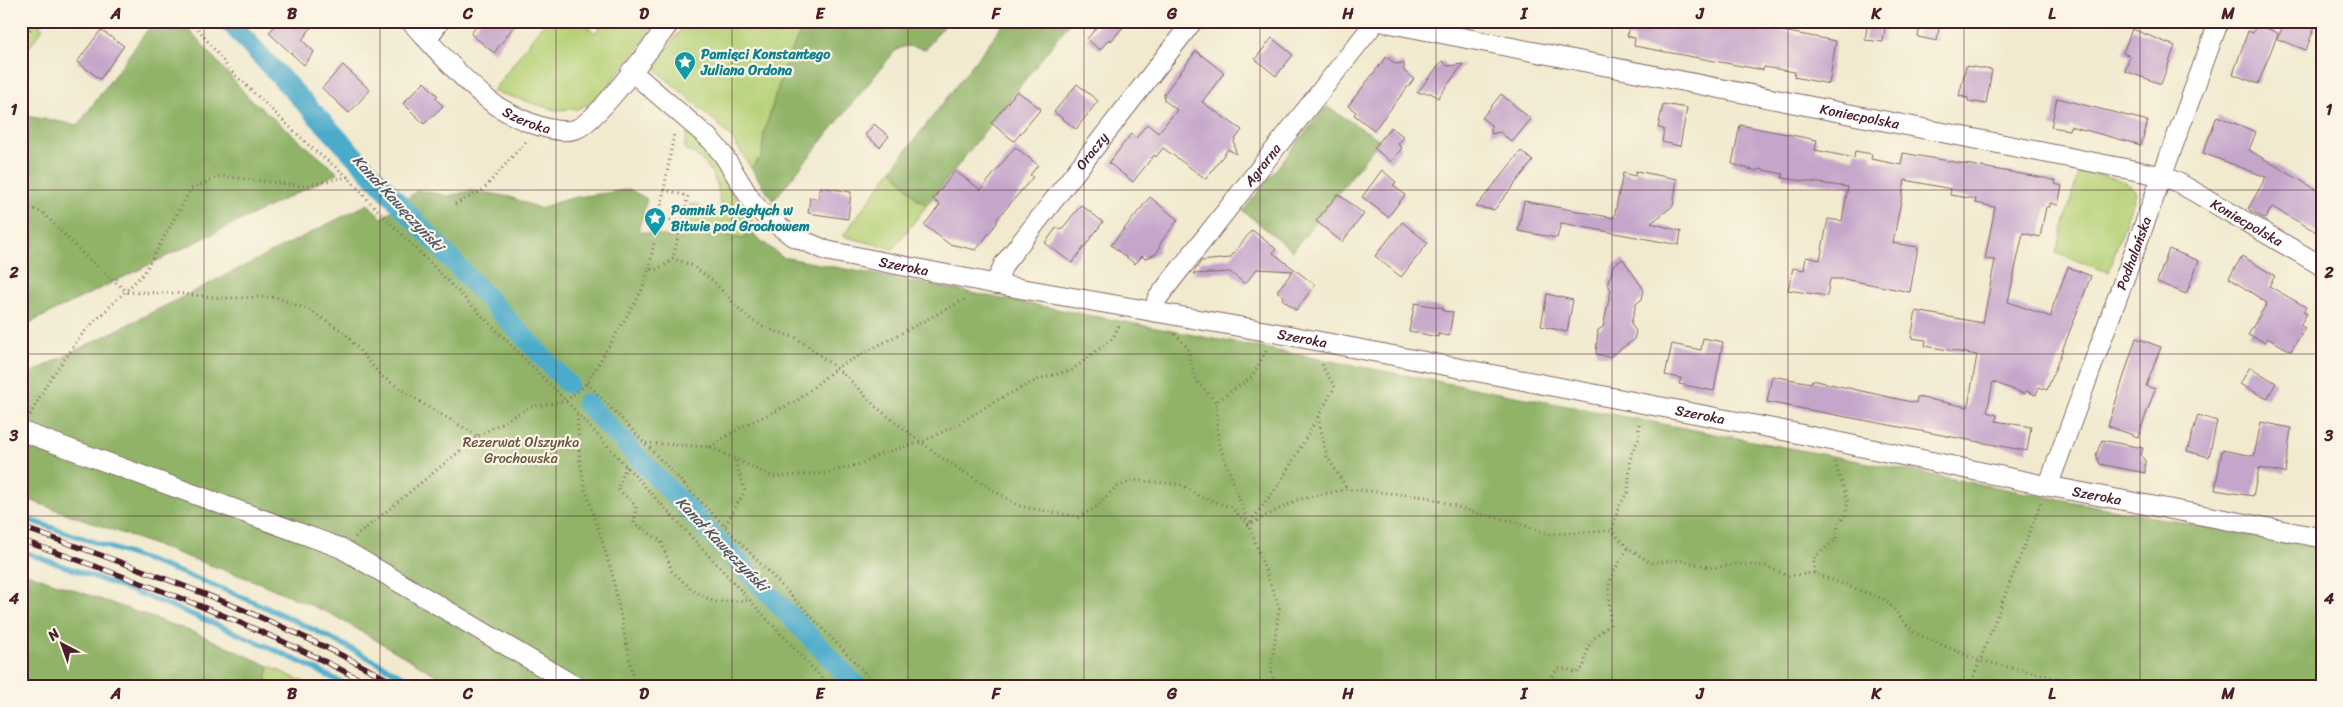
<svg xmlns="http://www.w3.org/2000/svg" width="2343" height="707" viewBox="0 0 2343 707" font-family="Sriracha,sans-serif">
<rect width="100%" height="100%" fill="#fcf5e5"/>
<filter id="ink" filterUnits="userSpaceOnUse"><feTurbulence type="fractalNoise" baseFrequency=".02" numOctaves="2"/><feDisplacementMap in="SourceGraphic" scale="10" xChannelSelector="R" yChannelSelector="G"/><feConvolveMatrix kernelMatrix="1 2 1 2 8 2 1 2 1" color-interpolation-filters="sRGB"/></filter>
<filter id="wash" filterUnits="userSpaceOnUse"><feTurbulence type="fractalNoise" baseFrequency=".0096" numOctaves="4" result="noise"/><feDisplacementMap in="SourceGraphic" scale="20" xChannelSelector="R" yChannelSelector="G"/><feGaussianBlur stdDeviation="1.12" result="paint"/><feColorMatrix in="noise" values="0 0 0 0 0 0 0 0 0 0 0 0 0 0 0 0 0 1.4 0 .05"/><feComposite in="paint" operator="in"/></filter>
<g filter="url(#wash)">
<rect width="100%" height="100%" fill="#f1eacf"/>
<path fill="#b5d177" stroke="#807851" d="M21 21H42L39 26 43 28 21 59Z
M545 21H580L595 33 604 21H659L602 94 595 101 577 109 555 110 493 91Z
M688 21H761L780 36 792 21H806L791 51 780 81 764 133 762 156 751 168 733 140 718 124 656 70V62Z
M687 132C717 161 730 193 755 225L743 239 685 227 690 204H696L719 215C723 188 711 159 684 149Z
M892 169 917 199 927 205 893 249 843 236Z
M2079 171C2095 175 2128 176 2136 193L2108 272 2056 253Z
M269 666 312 686H265Z"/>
<path fill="#90b368" stroke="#6d694a" d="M154 21H182L248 97 338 173 21 327V115L78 125Z
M806 21H947L926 49C914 47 906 43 895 51L773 201 751 168 762 156 764 133 780 81 791 51Z
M1006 21H1071L927 205 917 199 892 169Z
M1326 106 1380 140 1293 251 1243 211Z
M629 189 647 199 638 231 681 239 685 227 743 239 749 231 782 257 2322 549V686H455L331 614 260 583 21 497V378L368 204 382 218 418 190 448 196 470 191 488 193 510 197 541 209C569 194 599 196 629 189Z
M21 571 201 635 269 666 265 686H21Z"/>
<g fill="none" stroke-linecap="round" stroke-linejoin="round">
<path stroke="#4cabcb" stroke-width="5.5" d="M21 517C104 546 188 572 267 608 320 631 370 658 420 686
M21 551C133 590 243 631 348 686"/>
<path stroke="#4cabcb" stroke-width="20" d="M228 21 568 384
M586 403 857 686"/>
</g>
<g id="blocks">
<path fill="#c5a6cb" d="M278 21H316L302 40 314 52 304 65 269 33Z
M480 21H518L494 53 471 34Z
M1102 21H1128L1111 41 1109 39 1100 50 1087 39Z
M1630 21H1779L1778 30 1836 41 1829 84 1794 77 1795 72 1764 67 1763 70 1634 46 1635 38 1627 36Z
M1868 21H1886L1883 42 1865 40Z
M1921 21H1940L1937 41 1918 37Z
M2286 21H2317L2306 50 2277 39Z
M2256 24 2278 33 2258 84 2233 74 2248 31 2253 33Z
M2132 29 2175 46 2161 84 2125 71 2130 56 2123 53Z
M101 30 124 46 100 79 77 62Z
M1272 38 1293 55 1276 76 1255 59Z
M1196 51 1224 73 1202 102 1242 130 1234 141 1236 154 1228 149 1206 179 1163 148 1156 157 1154 155 1133 182 1109 163 1131 134 1136 138 1147 124 1158 133 1177 110 1164 100V94Z
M1386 57 1396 64 1404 63V71L1414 79 1374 130 1354 115 1356 112 1348 106Z
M1442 61 1448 66 1463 64 1438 98 1431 93H1417Z
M343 65 370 90 349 113 322 88Z
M1966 66 1992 70 1986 104 1968 101V98L1959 96Z
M424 82 438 96 435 98 443 106 424 124 403 103Z
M1077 84 1098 101 1076 129 1054 112Z
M1017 91 1041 109 1014 141 991 123Z
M1501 94 1531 119 1512 142 1500 132 1491 134V125L1482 118Z
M2057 98 2148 121 2141 145 2070 126 2069 130 2051 127Z
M1663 104 1687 108 1680 146 1662 142 1664 129 1658 128Z
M2217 116 2256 132 2249 150 2322 193V235L2272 207 2265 219 2248 209 2266 177 2203 153Z
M874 124 889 136 880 147 865 135Z
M1740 125 1817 140 1815 150 1854 158 1855 151 1872 154 1871 159 1901 165 1903 153 2044 178 2056 181 2055 184 2062 186 2058 205 2050 203V207H2046L2040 237 2023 233 2008 302 2051 317 2053 306 2068 267 2091 276 2047 390 2039 387 2036 395 2026 391 2025 394 1993 382 1987 412 1997 415 1996 421 2031 427 2027 451 1767 402 1772 376 1811 383 1812 380 1916 403 1917 397 1968 407 1977 355 1925 346 1926 340 1911 338 1916 311 1983 323 1995 260 1985 259 1995 207 1975 203 1976 199 1950 195 1951 189 1905 180 1893 243 1918 247 1910 292 1844 279H1830L1827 296 1788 290 1793 268 1804 270 1806 257 1820 260 1828 219 1842 221 1848 187 1782 178 1783 174 1759 169 1756 171 1732 164Z
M1391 127 1404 137 1398 144 1402 148 1391 162 1374 148Z
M1015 147 1038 165 1030 175 1033 177 997 219V223L976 250 949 244 924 225 940 205 933 199 955 171 981 190Z
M1521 151 1533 161 1494 210 1476 207Z
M1382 170 1396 182 1393 185 1405 195 1388 217 1362 197Z
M1636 171 1677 179 1673 206 1651 223 1681 231 1679 245 1561 223 1557 238 1518 231 1524 201 1614 218 1623 173 1635 176Z
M820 187 851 192 848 219 808 213 810 197 818 199Z
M1338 194 1364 214 1342 242 1316 221Z
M1150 197 1178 220 1161 242 1157 253 1145 259 1142 256 1135 264 1111 245Z
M1081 205 1103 222 1072 263 1045 243 1057 227 1061 230Z
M1402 222 1428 243 1401 277 1375 256Z
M1252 230 1276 249 1273 253 1315 285 1296 310 1282 299 1284 296 1277 291 1293 271 1257 269 1245 284 1230 272 1193 274 1201 261 1230 258Z
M2169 249 2199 261 2186 294 2157 282Z
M2242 256 2275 276 2269 286 2306 307 2303 312 2307 314 2300 325 2305 328 2291 351 2267 338 2265 342 2248 335 2267 303 2229 278Z
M1623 259 1644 290 1642 299 1636 304 1631 324 1636 331 1634 340 1609 357 1596 354 1598 330 1603 327 1611 290 1608 285 1609 278 1611 276 1613 265Z
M1547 294 1573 300 1567 332 1541 326Z
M1415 303 1443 308V311L1453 312 1449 336 1438 334V337L1409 331Z
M1703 338 1723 342 1714 391 1679 384 1681 378 1665 375 1672 344 1701 350Z
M2136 338 2161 347 2146 386 2155 389 2138 437 2108 426Z
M2250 367 2276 383 2267 399 2240 384Z
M2198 415 2217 421 2209 457 2187 451Z
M2261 422 2291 428 2285 473 2259 468 2253 496 2215 490 2222 450 2254 456Z
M2102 440 2143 448 2141 455 2145 461V473L2100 464 2096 455Z"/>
</g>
</g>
<g filter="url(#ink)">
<use href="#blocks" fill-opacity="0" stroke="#846664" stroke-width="1"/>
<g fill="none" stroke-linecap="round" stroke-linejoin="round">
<g stroke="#846664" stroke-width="21">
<g id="minor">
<path id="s1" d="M410 21C434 47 458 75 485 97 503 113 552 137 576 129 597 122 654 43 671 21"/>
<path id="s2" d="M1378 21 2163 176 2179 183 2322 266"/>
<path d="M427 39 440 21"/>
<path id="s3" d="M631 71 711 140 724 156 751 200 763 214 792 236 828 251 995 284 1276 333 1776 429 2048 486 2322 538"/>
<path id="s4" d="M995 284 1004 264 1193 21"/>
<path id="s5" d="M1154 312 1157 299 1170 282 1376 21"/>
<path d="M21 431 341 548 575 686"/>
<path id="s6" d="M2048 486 2219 21"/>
</g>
</g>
<path stroke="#846664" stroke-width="3" stroke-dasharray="1 4" stroke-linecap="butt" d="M192 21 230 70 314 150 348 177 369 201 566 401 829 686
M21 42 37 21
M664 190 688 196 682 222
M21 202 44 214 86 257 127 292 174 293 224 298 276 297 309 310 344 332 381 376 425 405 478 436
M455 204 482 191 526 141
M672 258 691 265 712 280 747 317 765 328 797 338 836 368 967 298
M649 269 654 243
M1175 334 1188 348 1194 378 1216 402
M1266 351 1252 377 1216 402 1218 441 1279 608 1271 670 1276 686
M587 383 878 686
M30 415 46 385 83 333 144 273 191 189 221 176 303 186 348 177
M577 415 580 463 585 488 611 569 635 686
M1318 417 1327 456 1347 489
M646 443 710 447 773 477 826 473 861 464 882 453 922 442 955 426 997 400 1039 379 1072 370 1113 338 1120 323
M710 447 741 427 797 401 836 368 850 380 876 407 940 457 1019 506 1079 517 1095 508 1115 488 1133 480 1182 485 1201 497 1231 507 1248 525 1297 500 1347 489 1427 497 1476 513 1513 521 1548 534 1612 531
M626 466 618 489 636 506 634 523 661 541 672 571 692 590 714 602 751 600
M1250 522 1280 483 1335 387 1323 368 1322 361
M725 525 745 491 735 460
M355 537 478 436 530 407 566 401 587 383 641 292 649 269 655 270 672 261 682 222 659 218 674 133
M1628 548 1612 531 1618 508 1628 492 1631 454 1639 438V422
M1814 573V558L1836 539 1838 524 1845 516 1848 502 1834 459
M1551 686 1552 676 1558 669H1567L1577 673 1584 667C1587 643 1591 639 1610 625L1609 585 1614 571 1628 548 1651 563 1680 560 1713 568 1736 564 1765 566 1788 576 1814 573 1886 600 1914 633 1978 660 2093 686
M1970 686 2041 502"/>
<use href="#minor" stroke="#fff" stroke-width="19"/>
<g stroke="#4a1f2b" stroke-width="5.5">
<path id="rail" d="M21 527C151 572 280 618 399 686
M21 540C142 582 260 625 372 686"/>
</g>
<use href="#rail" stroke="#fcf5e5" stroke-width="4" stroke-dasharray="11" stroke-linecap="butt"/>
</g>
</g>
<path fill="none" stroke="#4a1f2b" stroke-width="1" stroke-opacity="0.55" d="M204 21V686M380 21V686M556 21V686M732 21V686M908 21V686M1084 21V686M1260 21V686M1436 21V686M1612 21V686M1788 21V686M1964 21V686M2140 21V686M21 190H2322M21 354H2322M21 516H2322"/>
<defs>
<g id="sight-pin" transform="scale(1.125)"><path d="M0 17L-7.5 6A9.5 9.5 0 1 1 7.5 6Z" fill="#0f9aa8" stroke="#fcf5e5"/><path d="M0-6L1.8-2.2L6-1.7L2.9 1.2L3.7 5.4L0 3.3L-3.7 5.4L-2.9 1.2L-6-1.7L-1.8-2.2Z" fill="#fff"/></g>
</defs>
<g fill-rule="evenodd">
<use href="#sight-pin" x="685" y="62"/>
<use href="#sight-pin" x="655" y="218"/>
</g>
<g text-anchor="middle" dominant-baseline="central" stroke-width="4.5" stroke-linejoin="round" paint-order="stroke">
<g font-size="14" font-weight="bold" fill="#0d838f" stroke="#fcf5e5" text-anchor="start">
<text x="701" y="54">Pamięci Konstantego<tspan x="701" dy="16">Juliana Ordona</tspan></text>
<text x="671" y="210">Pomnik Poległych w<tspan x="671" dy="16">Bitwie pod Grochowem</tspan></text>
</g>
<g font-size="14" fill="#4a1f2b" stroke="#fcf5e5">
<text stroke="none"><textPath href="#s2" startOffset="491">Koniecpolska</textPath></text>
<text stroke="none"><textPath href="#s1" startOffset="155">Szeroka</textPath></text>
<text stroke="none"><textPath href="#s4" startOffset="165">Oraczy</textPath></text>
<text stroke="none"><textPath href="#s5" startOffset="184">Agrarna</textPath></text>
<text stroke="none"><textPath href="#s2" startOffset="896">Koniecpolska</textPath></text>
<text stroke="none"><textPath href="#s6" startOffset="248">Podhalańska</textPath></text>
<text stroke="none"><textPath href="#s3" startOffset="349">Szeroka</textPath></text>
<text stroke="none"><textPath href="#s3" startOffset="754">Szeroka</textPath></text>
<text stroke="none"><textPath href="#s3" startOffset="1159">Szeroka</textPath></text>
<text stroke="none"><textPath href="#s3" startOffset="1564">Szeroka</textPath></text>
</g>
<g font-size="14" fill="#6a5442" stroke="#fcf5e5">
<text x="521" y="442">Rezerwat Olszynka<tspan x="521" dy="16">Grochowska</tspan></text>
</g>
<g font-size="15" font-style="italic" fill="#4b576b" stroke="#fcf5e5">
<text transform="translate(398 203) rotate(47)">Kanał Kawęczyński</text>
<text transform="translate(722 544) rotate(46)">Kanał Kawęczyński</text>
</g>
</g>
<rect width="2343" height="707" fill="none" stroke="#fcf5e5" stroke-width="55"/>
<g transform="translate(62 644) rotate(319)" stroke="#fcf5e5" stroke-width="4" paint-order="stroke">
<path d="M0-4L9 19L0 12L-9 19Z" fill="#4a1f2b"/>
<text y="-8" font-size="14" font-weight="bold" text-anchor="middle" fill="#4a1f2b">N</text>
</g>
<rect x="28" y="28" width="2288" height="652" fill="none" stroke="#4a1f2b" stroke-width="2"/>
<g font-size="16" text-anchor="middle" font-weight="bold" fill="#4a1f2b">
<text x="116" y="19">A</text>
<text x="292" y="19">B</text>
<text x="468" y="19">C</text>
<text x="644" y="19">D</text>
<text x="820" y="19">E</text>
<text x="996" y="19">F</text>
<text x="1172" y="19">G</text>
<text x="1348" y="19">H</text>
<text x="1524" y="19">I</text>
<text x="1700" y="19">J</text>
<text x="1876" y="19">K</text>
<text x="2052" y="19">L</text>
<text x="2228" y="19">M</text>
<text x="14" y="115">1</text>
<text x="2329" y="115">1</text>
<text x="14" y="278">2</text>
<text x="2329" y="278">2</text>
<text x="14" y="441">3</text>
<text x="2329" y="441">3</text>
<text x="14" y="604">4</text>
<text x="2329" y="604">4</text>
<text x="116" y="699">A</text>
<text x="292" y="699">B</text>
<text x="468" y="699">C</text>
<text x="644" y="699">D</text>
<text x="820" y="699">E</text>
<text x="996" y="699">F</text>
<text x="1172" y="699">G</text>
<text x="1348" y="699">H</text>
<text x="1524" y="699">I</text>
<text x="1700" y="699">J</text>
<text x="1876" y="699">K</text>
<text x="2052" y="699">L</text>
<text x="2228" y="699">M</text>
</g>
</svg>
